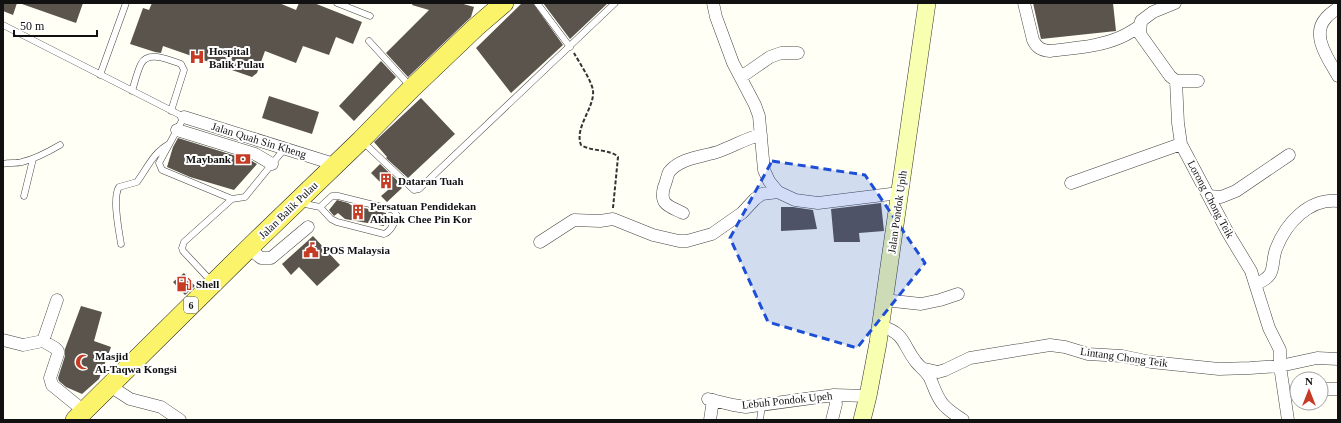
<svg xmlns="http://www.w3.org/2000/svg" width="1341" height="423" viewBox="0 0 1341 423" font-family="'Times New Roman',serif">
<rect width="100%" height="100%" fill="#fffff5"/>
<path fill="#5a544d" d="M3 3H17L13 15 3 11Z
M22 3H83L76 23 22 4Z
M152 3H279L296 10 299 3H314L362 22 353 44 336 37 329 55 303 46 296 63 265 51 257 73 252 77 163 46 161 53 155 52 130 44 143 8 149 10Z
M413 3H460L474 7 471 17 408 77 386 53 429 10 412 5Z
M522 3H533L563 45 511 93 476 48Z
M543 3H608L570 39Z
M1033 3H1113L1116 31 1041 39Z
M381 61 396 77 354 121 339 106Z
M269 96 319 112 312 134 262 118Z
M421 98 455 134 408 178 386 158 387 157 374 142Z
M178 138 252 161 257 164 234 190 190 177 167 167 173 147Z
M380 164 401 184 399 185 402 188 387 202 381 196 388 190 371 173Z
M337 200 348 203 351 205 386 213 384 226 345 219 338 213 334 216 329 210Z
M881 203 884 231 859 233 860 242H834L831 209Z
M781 207H793L813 210 817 229 781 231Z
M313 236 340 265 317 286 299 267 291 275 282 264Z
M184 273 195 286 185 295 173 282Z
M81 306 102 312 94 341 111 347 99 379 82 394 66 387 59 381 58 378 65 356V349Z"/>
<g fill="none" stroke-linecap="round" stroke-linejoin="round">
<g stroke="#444" stroke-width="7">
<path id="lane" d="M337 3 370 16
M537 3 570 47
M3 25 184 117 159 163 162 170 232 199 245 197 285 148
M369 41 411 87
M100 75 126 3
M132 91C135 82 137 72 141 64 148 50 170 60 181 64L184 70 171 111
M362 141 414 190 419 189 615 3
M3 164C9 162 16 164 22 162 35 159 48 152 60 145
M24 196 33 159
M300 203 320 207 332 196H338L394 210 397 216C394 223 391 232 384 234L337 222 331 219 320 207
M121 244C119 231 112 198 119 187L137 182C148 167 153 153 169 144
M212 282 183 251 182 248 184 242 232 199
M760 420 762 405"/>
</g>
<g stroke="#444" stroke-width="13">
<path id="street" d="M713 3 716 17 733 63 755 105 759 116 764 170 769 181 778 192 795 200 818 203 899 193
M1024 3 1033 40C1037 48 1041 50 1050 51 1073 48 1099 47 1121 37 1128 34 1134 30 1140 26
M1175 3 1153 12 1141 21 1140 34 1170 76 1176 81 1178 123 1181 144 1228 233 1251 271 1269 328 1280 350V366L1288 420
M1338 8C1334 11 1329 14 1326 18 1310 35 1329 60 1338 76
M741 77 770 57 781 53H798
M1176 81H1198
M184 117 334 164
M177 130 255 154 272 164
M1071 183 1181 144
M1209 196 1221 197 1236 191 1289 155
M683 213C669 206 659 205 664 187 666 183 667 176 669 172 681 157 704 157 720 151 734 146 746 138 761 135
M540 242 574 220 600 221 613 219 653 235 679 241H687L712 234 742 213 755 199 762 194 778 192
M249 248 261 258H271L308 227
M1256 284C1278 275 1270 266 1276 249 1286 223 1309 198 1338 201
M884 300 921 304 940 300 958 294
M881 326C906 334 902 344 916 362 921 368 926 371 930 378 934 387 936 395 942 403 947 410 956 415 963 420
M3 340 23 345 43 341 55 348 58 351V354L50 378 52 385 84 411
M43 341 57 300
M925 369 938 372 945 370 970 358 1050 345 1065 347 1088 354 1122 356 1151 362 1219 369 1250 368 1280 366 1317 358 1338 359
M110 386 130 399 161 407 180 420
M1324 389H1338
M708 399 733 405 746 407 834 395 868 396
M710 420 713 400
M832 420 836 404 834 395"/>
</g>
<g stroke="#333" stroke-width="18">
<path id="secondary" d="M862 420 868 396 878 343 927 3"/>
</g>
<g stroke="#222" stroke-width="20">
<path id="primary" d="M75 420 249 248 361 140 412 88 476 27 504 3"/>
</g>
<path stroke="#333" stroke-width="2" stroke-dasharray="4 2" stroke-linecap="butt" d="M574 53C579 62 591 80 593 90 595 108 574 127 581 145 592 152 611 149 618 157L613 208"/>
<use href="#lane" stroke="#fff" stroke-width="6"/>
<use href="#street" stroke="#fff" stroke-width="12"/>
<use href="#secondary" stroke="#f9ffb0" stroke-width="17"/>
<use href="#primary" stroke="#fbf369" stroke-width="19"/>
</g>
<path fill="#1d4ed8" fill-opacity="0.2" stroke="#1d4ed8" stroke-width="3" stroke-dasharray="8 5" stroke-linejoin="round" d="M772 161 865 175 925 263 857 348 768 322 730 238Z"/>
<defs>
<g id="hospital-bare" transform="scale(1.2)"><path d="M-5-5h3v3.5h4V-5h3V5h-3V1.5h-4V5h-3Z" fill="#c63b24" stroke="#fff" stroke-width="2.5" paint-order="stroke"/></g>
<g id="bank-bare" transform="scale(1.2)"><path d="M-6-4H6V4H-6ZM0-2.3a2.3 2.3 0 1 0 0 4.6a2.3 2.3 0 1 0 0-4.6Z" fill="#c63b24" stroke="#fff" stroke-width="2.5" paint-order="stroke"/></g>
<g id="building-bare" transform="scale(1.2)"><path d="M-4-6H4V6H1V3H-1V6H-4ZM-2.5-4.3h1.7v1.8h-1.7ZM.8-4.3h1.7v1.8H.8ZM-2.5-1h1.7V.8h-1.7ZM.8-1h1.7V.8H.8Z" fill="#c63b24" stroke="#fff" stroke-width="2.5" paint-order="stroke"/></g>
<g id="civic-bare" transform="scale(1.2)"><path d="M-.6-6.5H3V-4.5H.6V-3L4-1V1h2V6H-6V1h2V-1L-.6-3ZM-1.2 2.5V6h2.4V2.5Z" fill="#c63b24" stroke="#fff" stroke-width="2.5" paint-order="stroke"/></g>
<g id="fuel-bare" transform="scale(1.2)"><path d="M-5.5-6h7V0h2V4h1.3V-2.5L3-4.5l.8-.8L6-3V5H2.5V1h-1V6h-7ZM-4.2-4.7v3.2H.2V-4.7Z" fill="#c63b24" stroke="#fff" stroke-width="2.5" paint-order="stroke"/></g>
<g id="mosque-bare" transform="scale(1.2)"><path d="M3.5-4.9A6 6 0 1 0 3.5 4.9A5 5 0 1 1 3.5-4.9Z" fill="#c63b24" stroke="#fff" stroke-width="2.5" paint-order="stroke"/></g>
</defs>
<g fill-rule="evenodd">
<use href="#hospital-bare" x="197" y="57"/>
<use href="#bank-bare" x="243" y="159"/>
<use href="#building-bare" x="386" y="181"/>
<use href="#building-bare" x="358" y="212"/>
<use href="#civic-bare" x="311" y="250"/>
<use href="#fuel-bare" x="184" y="284"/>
<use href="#mosque-bare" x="83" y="362"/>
</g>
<g text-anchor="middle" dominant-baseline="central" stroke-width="4" stroke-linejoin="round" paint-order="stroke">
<rect fill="#fff" stroke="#585858" stroke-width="1" x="184" y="297" width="14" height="16" rx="3"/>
<g font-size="10" font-weight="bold" fill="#111">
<text x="191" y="305">6</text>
</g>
<g font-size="11" font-weight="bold" fill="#111" stroke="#fff" text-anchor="start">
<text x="209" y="51">Hospital<tspan x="209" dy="13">Balik Pulau</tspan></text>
<text x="231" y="159" text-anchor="end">Maybank</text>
<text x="398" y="181">Dataran Tuah</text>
<text x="370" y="206">Persatuan Pendidekan<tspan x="370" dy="13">Akhlak Chee Pin Kor</tspan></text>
<text x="323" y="250">POS Malaysia</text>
<text x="196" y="284">Shell</text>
<text x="95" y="356">Masjid<tspan x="95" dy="13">Al-Taqwa Kongsi</tspan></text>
</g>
<g font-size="11" fill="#111" stroke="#fff">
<text transform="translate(259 140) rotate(17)">Jalan Quah Sin Kheng</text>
<text transform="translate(1211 199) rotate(62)">Lorong Chong Teik</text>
<text transform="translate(288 210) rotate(-44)">Jalan Balik Pulau</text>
<text transform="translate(897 212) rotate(-82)">Jalan Pondok Upih</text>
<text transform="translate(1124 357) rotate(8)">Lintang Chong Teik</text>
<text transform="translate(787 400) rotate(-6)">Lebuh Pondok Upeh</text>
</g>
</g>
<rect width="1341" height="423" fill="none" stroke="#111111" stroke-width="8"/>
<g transform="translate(1309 391)"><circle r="19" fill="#ffffff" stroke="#a0a0a0"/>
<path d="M0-3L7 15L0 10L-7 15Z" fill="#c63b24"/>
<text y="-6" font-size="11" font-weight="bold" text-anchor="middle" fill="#111111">N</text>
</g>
<path d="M14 30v6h83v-6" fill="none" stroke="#111111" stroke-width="2"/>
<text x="20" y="30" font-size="12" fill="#111111" stroke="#ffffff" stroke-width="3" paint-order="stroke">50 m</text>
</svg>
